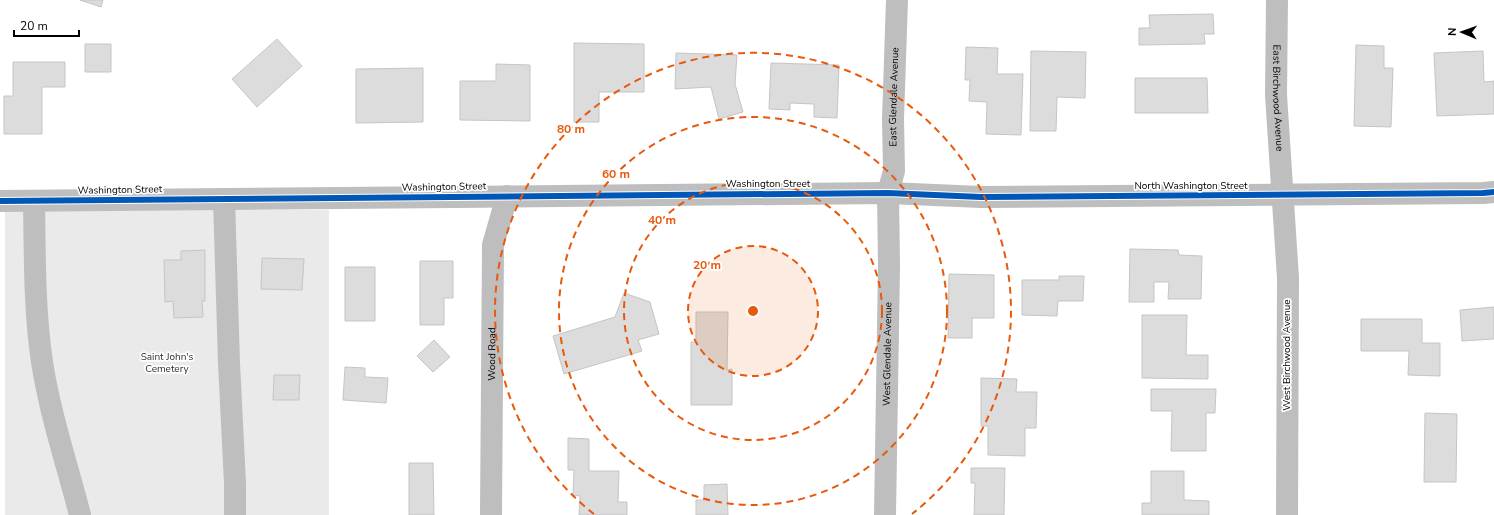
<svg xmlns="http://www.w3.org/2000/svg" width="1494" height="515" viewBox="0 0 1494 515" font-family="'Nunito Sans',sans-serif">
<rect width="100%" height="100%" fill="#fff"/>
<path fill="#eaeaea" d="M5 210H329V515H5Z"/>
<path fill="#dcdcdc" stroke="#c5c5c5" d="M80 0H103L101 7Z
M1213 14 1214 34H1204L1205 44 1139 45V28H1150L1149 15Z
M277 39 302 66 257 107 232 79Z
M574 43 644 44V92H599V122H574Z
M85 44H111V72H85Z
M1356 45 1384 46V68H1393L1391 127 1354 126Z
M966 47 998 48 997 74H1023L1021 135 986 134 987 102 969 101 970 80H965Z
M1031 51 1086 52 1085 98 1057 97 1056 131H1030Z
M1483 51 1484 82 1494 81V114L1437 116 1434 53Z
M676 53 737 55 735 84 743 112 719 119 711 87 675 89Z
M13 62H65V87H42V134H4V96H13Z
M771 63 839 65 837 118 814 117V104L790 103V110L769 109Z
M496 64 530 65V121L460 120V81H496Z
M423 68V122L356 123V69Z
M1135 78H1207L1208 113H1135Z
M1130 249 1178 250 1179 255 1202 256 1201 299H1168L1169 282H1154V302H1129Z
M205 250V301H202L203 317 174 318 173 301 165 302 164 260H181V251Z
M262 258 304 259 302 290 261 289Z
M420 261H453V298H444V325H420Z
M345 267H375V321H345Z
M949 274 994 275V318H972V338H948Z
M1059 276H1084L1083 301H1058L1057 316 1022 315V280H1059Z
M624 293 650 302 659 334 638 340 642 351 564 374 553 336 615 317Z
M1494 307V339L1462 341 1460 310Z
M696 312H728L727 370 732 369V405H691V342H696Z
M1142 315H1187L1186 355H1208V379L1142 378Z
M1361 319H1422V343H1440V376L1408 375 1409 351H1361Z
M434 340 450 357 433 372 417 356Z
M345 367 365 368V377L388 378 386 403 343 400Z
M274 375H300L299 400H273Z
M981 378 1017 379 1016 392H1037L1036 428H1025V456L988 455V426H981Z
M1151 389H1216L1215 413H1206V451H1171L1172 411H1151Z
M1425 413 1457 414 1456 482H1424Z
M568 438 589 439V471H619L618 502H627V515H579L580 496 573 495 574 470H568Z
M409 463H433L434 515H409Z
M971 468H1005L1004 515H974L975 483H971Z
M1151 471H1184V500L1209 501V515H1142V503H1151Z
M727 484 728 515H696V500H704V485Z"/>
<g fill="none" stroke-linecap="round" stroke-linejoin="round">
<g stroke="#bebebe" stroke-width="22">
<path id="s1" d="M1277 0 1276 95 1288 278 1287 515"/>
<path d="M224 199 229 363 235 483V515"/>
<path d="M0 201 888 193 981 197 1483 193 1494 192"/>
<path d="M34 201C35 255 34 308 42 362 50 414 67 464 80 515"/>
<path id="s2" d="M491 515 493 245 507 196"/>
<path id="s3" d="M885 515 889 266 888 193 894 171 893 119 897 0"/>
</g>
<g stroke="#fff" stroke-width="8">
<path id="cycleway" d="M0 201 888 193 981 197 1483 193 1494 192"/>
</g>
<use href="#cycleway" stroke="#0057b8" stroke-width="6"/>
</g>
<circle cx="753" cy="311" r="65" fill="#e8590c" fill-opacity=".12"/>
<g fill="none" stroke="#e8590c" stroke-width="2" stroke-dasharray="7 5">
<circle cx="753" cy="311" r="65"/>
<circle cx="753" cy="311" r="129"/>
<circle cx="753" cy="311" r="194"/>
<path d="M594 514A258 258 0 1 1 912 514"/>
</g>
<g text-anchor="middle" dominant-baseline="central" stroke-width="3.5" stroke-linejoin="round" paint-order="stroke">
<g font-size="10" fill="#000" stroke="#fff">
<text stroke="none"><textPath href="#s3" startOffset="419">East Glendale Avenue</textPath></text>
<text stroke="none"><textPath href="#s1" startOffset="98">East Birchwood Avenue</textPath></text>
<text x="768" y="184">Washington Street</text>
<text x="1191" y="186">North Washington Street</text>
<text transform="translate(444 187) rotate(-1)">Washington Street</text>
<text transform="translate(120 190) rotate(-1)">Washington Street</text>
<text stroke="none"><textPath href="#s2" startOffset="161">Wood Road</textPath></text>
<text stroke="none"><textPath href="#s3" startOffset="161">West Glendale Avenue</textPath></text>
<text transform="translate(1287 355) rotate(-90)">West Birchwood Avenue</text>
</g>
<g font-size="10" fill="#2f2f2f" stroke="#fff">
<text x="167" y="357">Saint John's<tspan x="167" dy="12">Cemetery</tspan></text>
</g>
</g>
<circle cx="753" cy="311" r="6" fill="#e8590c" stroke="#fff" stroke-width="2"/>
<g font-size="12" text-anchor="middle" font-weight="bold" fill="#e8590c" stroke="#fff" stroke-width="3.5" stroke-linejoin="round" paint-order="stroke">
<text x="571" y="133">80 m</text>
<text x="616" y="178">60 m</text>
<text x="662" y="224">40 m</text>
<text x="707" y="269">20 m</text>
</g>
<g transform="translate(1462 32) rotate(272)" stroke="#ffffff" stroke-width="3" paint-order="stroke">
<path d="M0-3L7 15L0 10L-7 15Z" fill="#000000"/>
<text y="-6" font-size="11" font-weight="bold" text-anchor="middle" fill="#000000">N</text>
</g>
<path d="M14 30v6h65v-6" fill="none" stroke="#000000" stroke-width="2"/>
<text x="20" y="30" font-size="12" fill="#000000" stroke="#ffffff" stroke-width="3" paint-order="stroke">20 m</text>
</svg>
